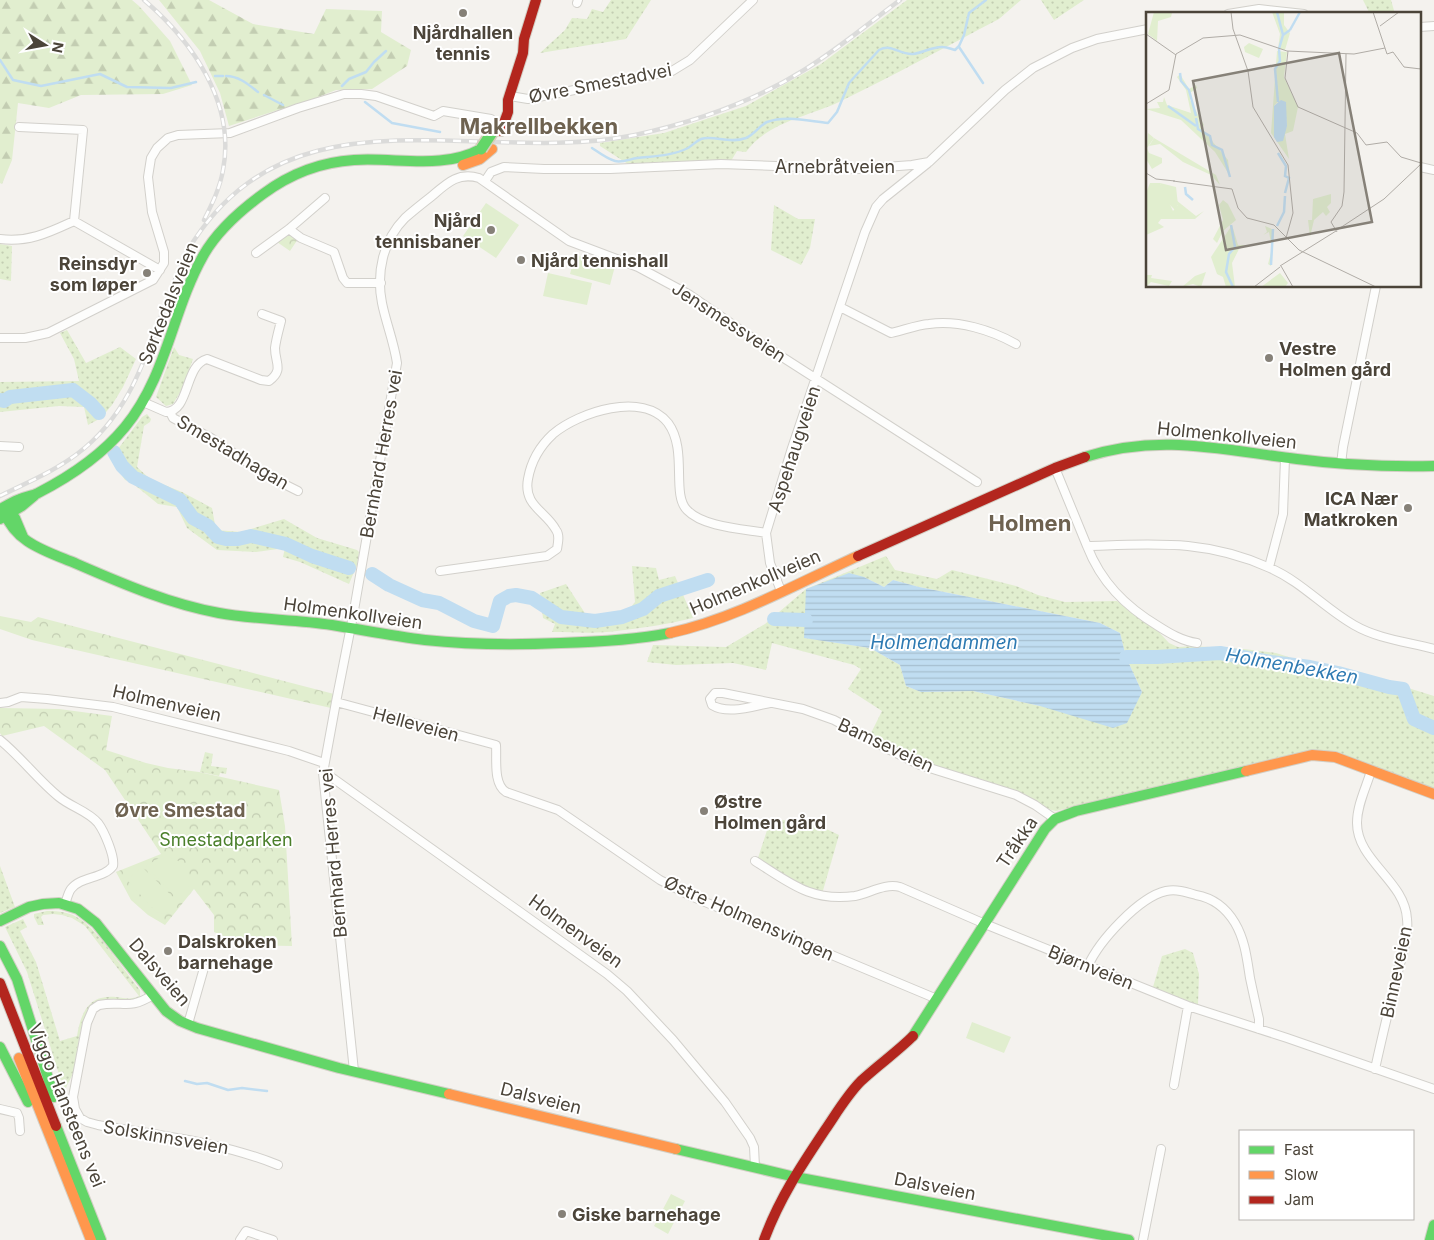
<svg xmlns="http://www.w3.org/2000/svg" width="1434" height="1240" viewBox="0 0 1434 1240" font-family="Inter,sans-serif">
<defs>
<pattern id="grass-dots" width="8" height="8" patternUnits="userSpaceOnUse" patternTransform="scale(1.25)"><rect width="8" height="8" fill="#e1eecf"/><path d="M2 2h.1M6 6h.1" fill="none" stroke="#c3cdb2" stroke-width="1.8" stroke-linecap="round"/></pattern>
<pattern id="forest-firs" width="22" height="20" patternUnits="userSpaceOnUse" patternTransform="scale(1.25)"><rect width="22" height="20" fill="#e1eecf"/><path d="M5 1l3.5 6h-7zM16 11l3.5 6h-7z" fill="#c3cdb2"/></pattern>
<pattern id="park-crowns" width="20" height="18" patternUnits="userSpaceOnUse" patternTransform="scale(1.25)"><rect width="20" height="18" fill="#e1eecf"/><path d="M2 6a3 3 0 1 1 6 0M12 15a3 3 0 1 1 6 0" fill="none" stroke="#c3cdb2"/></pattern>
<pattern id="water-rules" width="6" height="5" patternUnits="userSpaceOnUse" patternTransform="scale(1.25)"><rect width="6" height="5" fill="#c0ddf1"/><path d="M0 2.5h6" fill="none" stroke="#a6bfcf"/></pattern>
</defs>
<rect width="100%" height="100%" fill="#f4f2ee"/>
<path fill="url(#grass-dots)" fill-rule="evenodd" d="M611 0H651L626 39 540 53 565 30 572 18 587 19 592 9 603 12Z
M907 0H1021L999 19C945 47 893 76 839 102 807 117 768 122 746 152L737 151 731 161 628 164 600 146V143L664 133 746 106 821 64Z
M1041 0H1084L1054 20Z
M1363 0H1391L1395 14H1370Z
M774 205 798 219H815L810 248 801 265 771 250Z
M0 244 12 246 11 281 0 279Z
M67 330 86 363 120 347 136 359 123 387 112 405 101 418 88 425 84 407 59 406 0 412V382L79 381 74 359 60 333Z
M174 347 179 355 193 359 182 389 173 404 166 406 156 397Z
M147 414 151 419 150 422 144 426 137 467 150 479 182 492 212 508 216 530 241 532 284 519 317 538 357 550 359 552 357 565 349 584 300 562 283 557 285 548 256 552 217 550 187 528 177 507 158 504 131 482 125 480 113 462 111 453 118 449 142 417Z
M886 556 895 570 937 579 952 570 1016 586 1038 595 1065 602 1117 601 1158 631 1169 643 1178 647 1192 646 1244 649 1276 653 1298 660 1340 667 1434 696V790L1313 751 1056 811C1042 809 1030 797 1016 791 987 780 957 773 928 763 908 756 889 744 871 733L882 711 848 689 861 669 854 665 772 643 766 670 733 663 676 665 647 662 653 645 726 647 765 624 806 589ZM864 577 884 587 893 580 919 587 1100 623 1120 633 1126 657 1142 692 1040 706 973 691 921 692 906 686 900 665 870 648 805 638 807 589Z
M632 566 656 568 659 580 675 576 693 618C668 624 643 628 617 631 596 634 573 632 552 632L555 624 543 618 540 593 566 584 592 624 619 622 635 602Z
M205 752 213 754 211 766 227 768 226 774 220 773 219 776 200 772Z
M771 818 820 826 839 835 822 894 807 890 757 861Z
M0 866 15 907 0 913Z
M47 911C59 911 70 912 80 919 98 930 125 972 140 990V997C126 1006 112 996 98 1002 78 1009 79 1054 73 1073 71 1079 67 1084 65 1090L63 1087 27 972 5 927 23 919 27 927 20 931 36 962 60 1041 77 1036C81 1012 89 994 116 997 125 998 131 1000 139 996L85 926 72 918 62 915 53 914 43 915 41 917 44 925H38L34 917V914Z
M1185 949 1193 953 1199 974 1198 1005 1153 987 1162 956Z"/>
<path fill="url(#forest-firs)" d="M0 0H132L139 6 170 41 192 85 163 94 81 95 49 108 18 103 12 160 2 184 0 183Z
M159 0H209L253 24 314 34 326 9 382 11 381 32 411 50 407 66 372 89 336 90 293 107 278 110 229 126 220 93 200 51Z"/>
<path fill="url(#park-crowns)" d="M289 234 298 239 290 251 277 242Z
M0 616 31 622 38 617 334 694 331 708 32 640 0 629Z
M0 708 59 709 112 716 106 750 146 763 168 768 199 772 279 790 285 826 292 946 243 945 214 932V915L194 889 165 925 148 915 131 900 116 872 161 854 105 770 44 726 2 736 0 733Z"/>
<path fill="#e1eecf" d="M486 203 519 225 496 258 463 236Z
M575 255 615 266 610 285 570 274Z
M548 273 592 283 587 305 543 296Z
M164 855 183 863 195 887 188 886 176 897 146 866Z
M141 868H143L175 899 169 911 165 914 156 912 128 881 129 878Z
M972 1022 1011 1037 1004 1053 966 1038Z
M671 1194 685 1201 668 1234 654 1226Z"/>
<path fill="url(#water-rules)" d="M849 573 864 577 884 587 893 580 919 587 1100 623 1120 633 1126 657 1142 692 1127 723 1113 728 1040 706 973 691 921 692 906 686 900 665 870 648 804 638 806 589Z"/>
<g fill="none" stroke-linecap="round" stroke-linejoin="round">
<path stroke="#c0ddf1" stroke-width="2.5" d="M959 47 983 83
M0 60 13 80 41 86 100 74 127 87 171 88 196 82
M215 76H223
M226 76C239 76 249 85 258 92
M342 86 349 79 366 72 374 62 386 51
M264 95 283 105
M365 102 392 123 440 132
M592 148C598 152 607 159 615 161 622 163 630 159 637 158 654 156 672 156 688 148 693 145 696 141 701 139 714 135 729 144 746 138 755 134 760 125 767 122 786 115 808 121 828 123L837 112 849 83 879 50C892 43 899 55 913 54 923 53 933 46 943 47 947 47 951 49 955 50L959 46 964 35 969 13 986 0
M185 1081 197 1084 207 1083 228 1090 242 1088 267 1091"/>
<path stroke="#c0ddf1" stroke-width="14" d="M0 400 4 401 10 397 73 390 90 403 99 413
M114 452 122 466 133 477 180 500 193 518 208 526 218 537 226 539H238L251 536 286 544 312 556 349 568
M372 574 389 585 422 600 439 603 474 621 493 626 500 601 509 596 516 595 532 598 561 617 595 621 622 617 643 609 659 596 708 580
M774 619 806 620
M1126 657H1157L1220 653 1271 662 1310 667 1338 673 1389 687 1403 689 1414 719 1434 728"/>
<g stroke="#d2d0cb" stroke-width="10">
<path id="street" d="M577 3 578 0
M1228 14 1259 9 1304 14
M1420 27 1434 26
M510 96 528 99 672 71 690 60 753 0
M19 127 83 130 74 221
M1420 167 1434 170
M485 181 491 172 504 167 544 169H610L721 164 859 169 912 165 929 162 1005 90 1033 68 1072 48 1097 39 1148 29
M289 229 301 238 334 252 343 278 347 283H381
M0 239C28 243 50 232 74 221L160 270
M256 253 289 229 325 198
M840 307 891 333C904 330 917 325 929 324 959 320 991 330 1016 344
M0 338H25L48 333 153 280 164 263V252L152 212 148 177 151 158 157 148 168 138 178 135 230 133 298 108 344 94H361L376 96 434 116 443 111 491 119
M143 402 166 412C190 412 184 365 207 359L261 380 269 381C284 370 275 363 275 348 276 339 279 329 281 321L262 314
M170 412 173 418 211 438 266 475 298 491
M0 446 19 447
M1341 464 1343 447 1376 286
M1055 468 1087 546C1155 544 1205 539 1270 568 1302 582 1324 608 1354 625 1378 639 1408 642 1434 649
M1087 546C1101 582 1125 606 1158 626 1169 633 1182 641 1197 643
M1269 567 1283 514 1285 458
M440 571 547 556 557 549C558 543 560 535 556 530 546 511 523 506 528 479 531 462 540 446 553 434 579 412 643 391 668 423 688 450 671 494 687 510 703 527 743 529 766 533
M781 591 770 563 766 533 792 448 865 232 876 207 883 199 928 163
M336 702 496 745C497 759 493 784 506 792L558 810 660 880 693 897 937 999
M0 703 8 702 21 697 47 699 113 707 289 751 324 763
M770 703C753 706 728 715 712 705L710 699 715 693H723L803 709 834 720 890 750 920 765 1016 795 1035 805 1055 819
M0 740C21 757 38 780 59 797 71 807 88 811 98 823 104 831 115 856 113 866 103 879 81 876 71 889 68 893 67 899 65 904
M1371 771C1366 788 1357 805 1357 823 1357 861 1405 881 1407 919 1409 937 1402 955 1398 972 1390 1004 1382 1037 1375 1069
M323 773 334 779 607 974 627 991 673 1040 725 1102 750 1138 754 1147 755 1167
M755 861C790 883 811 902 855 896 870 893 885 883 900 887L985 924 1188 1006 1287 1038 1434 1089
M1088 966C1099 941 1139 897 1166 891 1177 889 1186 892 1196 895 1213 898 1226 908 1235 923 1245 940 1247 959 1250 978 1253 992 1256 1006 1259 1019V1029
M153 995C127 1011 124 1000 99 1005L93 1009 87 1023 73 1097 75 1109 80 1118 87 1122 98 1125C159 1135 221 1142 278 1165
M188 1024 204 968
M354 1071 323 773 336 702 353 616 397 363C394 342 386 323 382 303 376 273 383 240 405 218 414 210 423 203 432 196 447 183 458 172 479 178L569 241 638 267 690 295 751 337 977 482
M1174 1085 1188 1006
M0 1109 17 1113 19 1118 20 1131
M240 1240 246 1231 273 1240
M1143 1240 1161 1149"/>
</g>
<g stroke="#d3cfc5" stroke-width="12">
<path id="fast" d="M1085 457C1160 433 1222 450 1297 459 1342 465 1388 467 1434 466
M8 508 15 518 23 537
M0 509C7 506 13 501 20 499 26 496 33 496 38 493 71 476 102 455 125 427 167 376 172 311 203 256 217 231 241 210 263 194 290 174 321 162 354 160 396 157 443 170 481 149
M4 510C13 543 49 552 77 564 123 584 170 604 219 613 256 620 295 619 332 625 363 630 394 636 425 640 471 645 515 645 561 643 598 642 634 640 670 633
M0 519 22 506 34 496
M0 921 29 907 43 904 59 903 78 909 96 923 166 1011 180 1021 197 1028 339 1068 449 1094
M0 946 17 979 54 1097
M913 1036 1045 829 1055 819 1076 811 1246 771
M0 1047 28 1102
M56 1126 101 1240
M676 1149 795 1177 1129 1240
M1430 1240 1434 1225"/>
</g>
<g stroke="#d3cfc5" stroke-width="12">
<path id="slow" d="M463 165 480 159 492 149
M670 633C737 618 796 584 858 556
M1246 771 1312 755 1335 757 1434 794
M19 1058 91 1240
M449 1094 676 1149"/>
</g>
<g stroke="#d3cfc5" stroke-width="12">
<path id="jam" d="M501 131 508 112V100L523 53 524 39 536 0
M858 556 1055 468 1085 457
M0 983 56 1126
M764 1240C779 1199 801 1166 825 1130 836 1114 847 1095 861 1081 878 1065 897 1052 913 1036"/>
</g>
<use href="#street" stroke="#fdfdfc" stroke-width="8"/>
<use href="#fast" stroke="#63d668" stroke-width="10"/>
<use href="#slow" stroke="#ff974d" stroke-width="10"/>
<use href="#jam" stroke="#b3261e" stroke-width="10"/>
<g stroke="#dbdbda" stroke-width="4.5">
<path id="rail" d="M144 0C192 41 236 103 223 170 220 188 212 204 204 220
M188 250C290 80 478 167 635 135 695 122 753 102 804 70 838 49 869 23 900 0
M0 496C26 483 53 472 77 454 147 402 152 316 192 244"/>
</g>
<use href="#rail" stroke="#fff" stroke-width="2.5" stroke-dasharray="8" stroke-linecap="butt"/>
<g stroke="#d6cebb" stroke-width="14" stroke-linecap="butt">
<path id="fast-bridge" d="M481 149 493 131"/>
</g>
<use href="#fast-bridge" stroke="#63d668" stroke-width="11"/>
</g>
<g fill="#868178" stroke="#fff" stroke-width="2">
<circle cx="463" cy="13" r="5"/>
<circle cx="491" cy="230" r="5"/>
<circle cx="521" cy="260" r="5"/>
<circle cx="147" cy="273" r="5"/>
<circle cx="1269" cy="358" r="5"/>
<circle cx="1408" cy="508" r="5"/>
<circle cx="704" cy="811" r="5"/>
<circle cx="168" cy="951" r="5"/>
<circle cx="562" cy="1214" r="5"/>
</g>
<g text-anchor="middle" dominant-baseline="central" stroke-width="4" stroke-linejoin="round" paint-order="stroke">
<g font-size="18" font-weight="bold" fill="#4b4439" stroke="#fff" text-anchor="start">
<text x="463" y="32" text-anchor="middle">Njårdhallen<tspan x="463" dy="21">tennis</tspan></text>
<text x="481" y="220" text-anchor="end">Njård<tspan x="481" dy="21">tennisbaner</tspan></text>
<text x="531" y="260">Njård tennishall</text>
<text x="137" y="263" text-anchor="end">Reinsdyr<tspan x="137" dy="21">som løper</tspan></text>
<text x="1279" y="348">Vestre<tspan x="1279" dy="21">Holmen gård</tspan></text>
<text x="1398" y="498" text-anchor="end">ICA Nær<tspan x="1398" dy="21">Matkroken</tspan></text>
<text x="714" y="801">Østre<tspan x="714" dy="21">Holmen gård</tspan></text>
<text x="178" y="941">Dalskroken<tspan x="178" dy="21">barnehage</tspan></text>
<text x="572" y="1214">Giske barnehage</text>
</g>
<g font-size="18" fill="#4b4439" stroke="#fff">
<text transform="translate(600 83) rotate(-11)">Øvre Smestadvei</text>
<text x="835" y="166">Arnebråtveien</text>
<text transform="translate(168 303) rotate(-68)">Sørkedalsveien</text>
<text transform="translate(729 322) rotate(33)">Jensmessveien</text>
<text transform="translate(1227 435) rotate(6)">Holmenkollveien</text>
<text transform="translate(794 449) rotate(-72)">Aspehaugveien</text>
<text transform="translate(233 452) rotate(31)">Smestadhagan</text>
<text transform="translate(381 454) rotate(-80)">Bernhard Herres vei</text>
<text transform="translate(755 582) rotate(-23)">Holmenkollveien</text>
<text transform="translate(353 613) rotate(8)">Holmenkollveien</text>
<text transform="translate(167 703) rotate(13)">Holmenveien</text>
<text transform="translate(416 724) rotate(15)">Helleveien</text>
<text transform="translate(886 745) rotate(25)">Bamseveien</text>
<text transform="translate(1017 842) rotate(-56)">Tråkka</text>
<text transform="translate(333 853) rotate(-95)">Bernhard Herres vei</text>
<text transform="translate(749 918) rotate(24)">Østre Holmensvingen</text>
<text transform="translate(576 931) rotate(36)">Holmenveien</text>
<text transform="translate(1091 967) rotate(22)">Bjørnveien</text>
<text transform="translate(160 972) rotate(49)">Dalsveien</text>
<text transform="translate(1396 972) rotate(-78)">Binneveien</text>
<text transform="translate(541 1098) rotate(14)">Dalsveien</text>
<text transform="translate(67 1105) rotate(68)">Viggo Hansteens vei</text>
<text transform="translate(166 1137) rotate(10)">Solskinnsveien</text>
<text transform="translate(935 1186) rotate(11)">Dalsveien</text>
</g>
<g font-size="18" fill="#4a7f2a" stroke="#fff">
<text x="226" y="839">Smestadparken</text>
</g>
<g font-size="19" font-style="italic" fill="#2e7ab2" stroke="#fff">
<text x="944" y="642">Holmendammen</text>
<text transform="translate(1292 666) rotate(10)">Holmenbekken</text>
</g>
<g font-size="19" font-weight="bold" fill="#6e6250" stroke="#fff">
<text x="180" y="810">Øvre Smestad</text>
</g>
<g font-size="22" font-weight="bold" fill="#6e6250" stroke="#fff">
<text x="539" y="126">Makrellbekken</text>
<text x="1030" y="523">Holmen</text>
</g>
</g>
<g transform="translate(1146 12)">
<rect width="275" height="275" fill="#f4f2ee"/>
<path d="M131 39 141 40 138 65 152 95 147 119 139 122 143 147 125 121ZM132 90 139 99 141 114 137 121 128 119V94ZM34 62 43 77 50 73 51 76 44 81V88L58 113 56 117 82 148 84 164 69 140 35 108 0 97 14 96 11 90H17L18 85 21 93 45 101 40 78 31 65ZM8 126 70 163 74 173 65 163 37 150 14 132 3 134ZM14 171 30 175 32 193 29 198 20 189ZM119 214 128 218 125 254 122 252 126 237 123 220 117 223 121 220ZM60 260 55 275 47 272 36 275 49 264ZM0 263H6L5 266 26 269 23 274 5 270 0 275Z" fill="#e1eecf" fill-rule="evenodd"/>
<path d="M8 0 26 1 25 5 12 9 11 29 2 22ZM126 0H138V13L144 21 139 38 132 37 134 22ZM2 121 8 126 1 136 3 141 16 146V151L6 157 0 147ZM4 171H14L27 199 32 193 30 188 50 204 58 199 49 207H15L12 211 18 215 0 223V181ZM77 188 82 192 90 208 77 219 71 231 67 227 77 208 73 193ZM86 213 92 233H102L93 237 86 251 89 275H80L77 265 71 262 65 245Z" fill="#e1eecf"/>
<path d="M185 182V191L181 195 184 200 180 204 177 200 168 208 164 225 162 208H166L167 187ZM134 261 142 271 139 275H115Z" fill="#e1eecf"/>
<path d="M103 31 117 37 113 46 99 40 98 35Z" fill="#e1eecf"/>
<path d="M135 88 140 90 141 114 137 129 131 130 128 125V94Z" fill="#c0ddf1"/>
<path fill="none" stroke="#c0ddf1" stroke-width="2.5" d="M131 0 137 23M144 18 154 0M34 61 35 69 43 78 50 104M132 90 129 57 134 49 133 37 137 23 144 18M22 94 50 114M50 106 52 117 64 124 66 133 76 138 84 165M132 141 140 154 139 164 143 166 139 181M39 175 40 182 47 188M85 213 89 235 83 242 80 260 87 275M131 214 138 200 139 184M125 253 127 217"/>
<path fill="none" stroke="#b0aca6" stroke-width="1" d="M85 0 87 17 102 59 107 95 142 153 147 201 140 226M227 0 241 42 247 40 258 55 275 57M234 14 253 0M0 22 30 43M142 39 139 66 152 95 211 121 220 133 241 130 255 145 275 151M0 92 23 78 30 42 57 26 94 23 141 39 208 42 239 36M0 161 10 167 29 169M27 169 86 177 92 196 101 206 128 213 153 238 230 275M191 218 238 187 275 152M191 220 185 210 196 194 198 180 200 42M134 254 190 219M135 254 147 275M108 275 134 255"/>
<path fill="#868178" fill-opacity="0.15" stroke="#868178" stroke-width="2.5" d="M193 41 226 210 80 238 47 69Z"/>
<rect width="275" height="275" fill="none" stroke="#4b4439" stroke-width="2.5"/>
</g>
<rect x="1239" y="1130" width="175" height="90" fill="#ffffff" stroke="#b7b4b0"/>
<rect x="1249" y="1146" width="25" height="8" fill="#63d668" stroke="#b7b4b0"/>
<text x="1284" y="1155" font-size="15" fill="#4b4439">Fast</text>
<rect x="1249" y="1171" width="25" height="8" fill="#ff974d" stroke="#b7b4b0"/>
<text x="1284" y="1180" font-size="15" fill="#4b4439">Slow</text>
<rect x="1249" y="1196" width="25" height="8" fill="#b3261e" stroke="#b7b4b0"/>
<text x="1284" y="1205" font-size="15" fill="#4b4439">Jam</text>
<g transform="translate(45 45) rotate(101)" stroke="#ffffff" stroke-width="4" paint-order="stroke">
<path d="M0-4L9 19L0 12L-9 19Z" fill="#4b4439"/>
<text y="-8" font-size="14" font-weight="bold" text-anchor="middle" fill="#4b4439">N</text>
</g>
</svg>
